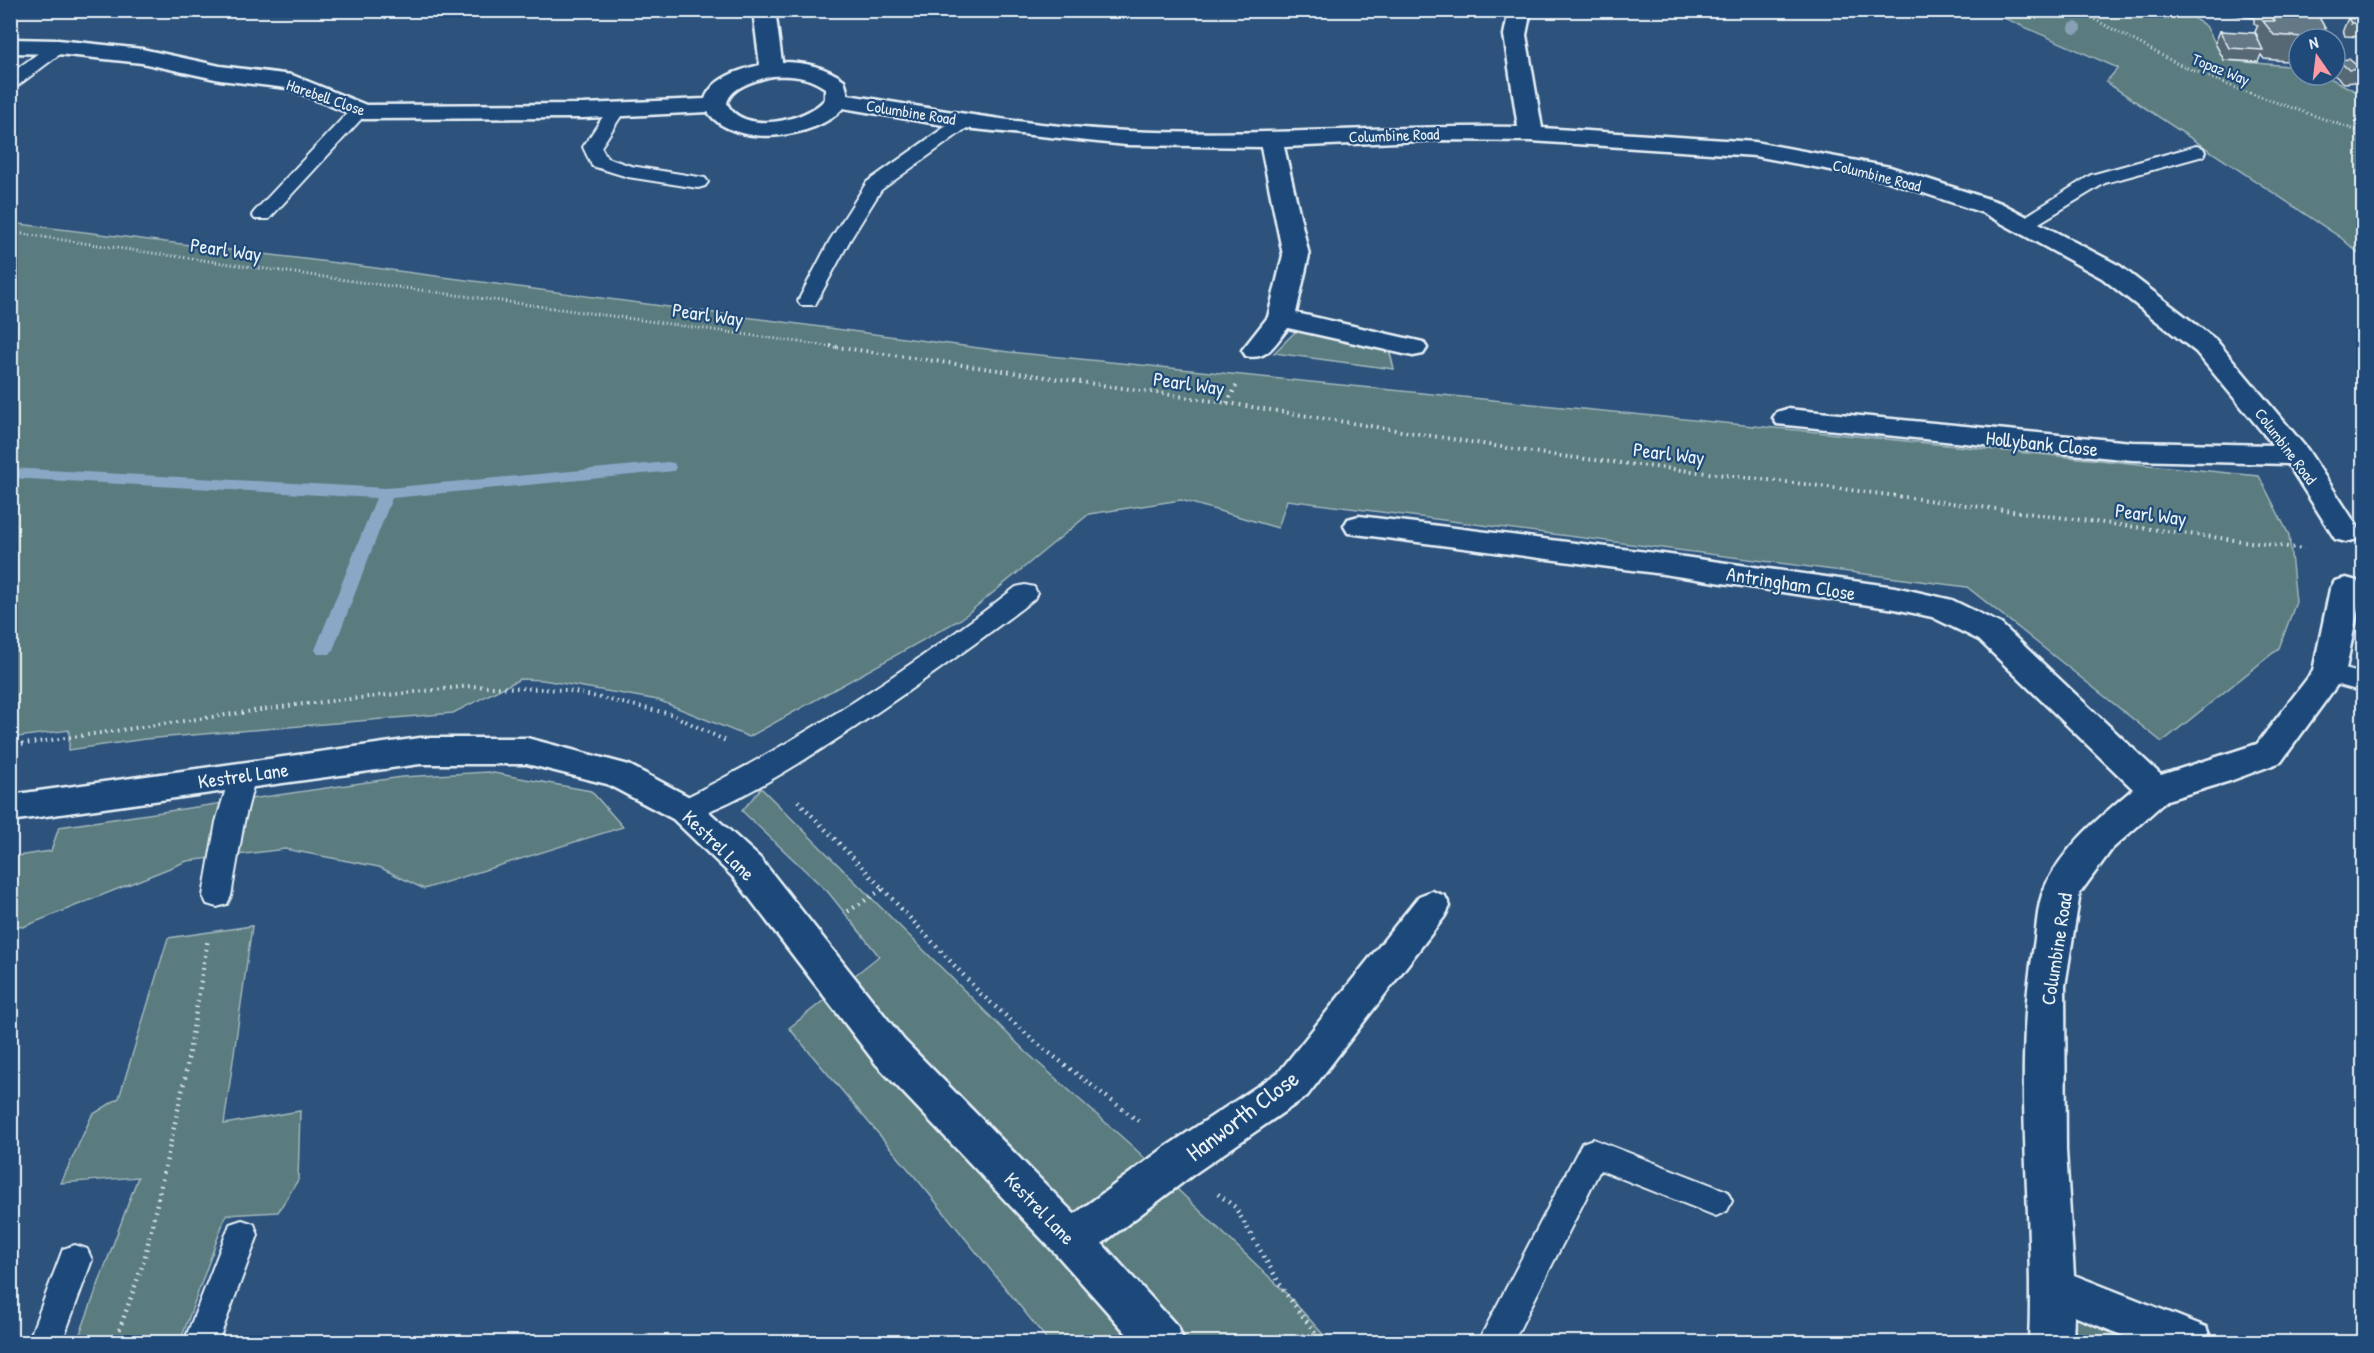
<svg xmlns="http://www.w3.org/2000/svg" width="2374" height="1353" viewBox="0 0 2374 1353" font-family="'Patrick Hand',sans-serif">
<rect width="100%" height="100%" fill="#2d537c"/>
<filter id="ink" filterUnits="userSpaceOnUse"><feTurbulence type="fractalNoise" baseFrequency=".0167" numOctaves="2"/><feDisplacementMap in="SourceGraphic" scale="12" xChannelSelector="R" yChannelSelector="G"/><feConvolveMatrix kernelMatrix="1 2 1 2 8 2 1 2 1" color-interpolation-filters="sRGB"/></filter>
<g filter="url(#ink)">
<path fill="#5a7b7f" stroke="#a1b6bc" stroke-width="1.5" d="M1988 11H2182L2206 26 2224 60 2299 67V75H2324L2363 95V257L2340 237 2106 82 2118 68Z
M11 223 345 264 1009 352 2259 476 2289 535 2296 602 2279 648 2162 742 1967 587 1287 500 1278 528 1181 500 1089 514 961 619 749 737 658 700 543 680 520 679 453 713 145 739 69 750V730L11 738Z
M1296 331 1389 349 1394 369 1274 353Z
M488 772 591 791 623 827 424 889 379 867 285 849 187 861 23 927 11 925V857L51 851 59 827 402 777Z
M761 788 1026 1052 1132 1146 1284 1291 1330 1342H1049L926 1190 789 1028 879 956 828 892 742 811Z
M252 926 224 1124 300 1111 298 1180 278 1212 226 1215 180 1342H77L138 1177 61 1183 92 1115 119 1098 168 938Z
M2070 1294 2190 1342H2070Z"/>
<g fill="none" stroke-linecap="round" stroke-linejoin="round">
<path fill="#88a8c6" fill-rule="evenodd" d="M668 462 674 463 676 467 674 471 392 498 333 650 330 654H318L315 650 376 498 10 478V468L386 488Z"/>
<g stroke="#e8f1f8" stroke-width="4">
<path id="service" d="M58 42 64 43 67 47 64 51 16 87 10 88V74L52 43Z
M616 105 625 110 601 147 607 158 631 166 705 178 708 182 705 186 698 188 628 177 592 166 583 147 610 106Z
M359 106 365 107 368 111 365 115 269 219H255L252 215 255 211 353 107Z
M965 116 971 117 974 121 971 125 881 190 850 240 815 305H801L798 301 830 240 867 182 959 117Z
M2196 146 2203 148 2205 152 2203 156 2105 183 2029 229H2015L2012 225 2091 175Z
M1025 585 1034 587 1037 593 1034 599C986 637 722 832 675 817L671 810 675 803C797 743 909 670 1016 587Z
M2329 665 2364 674V692L2320 680 2316 674 2320 668Z
M243 765 252 768 256 775 244 822 231 896 227 904 217 907 207 904 203 896 216 822 230 775 234 768Z
M1593 1139 1727 1191 1732 1201 1727 1211 1716 1216 1600 1170 1513 1342H1478L1582 1143Z
M242 1220 254 1224 258 1235 218 1342H184L230 1224Z
M75 1245 87 1249 92 1260 62 1342H28L63 1249Z"/>
</g>
<g stroke="#e8f1f8" stroke-width="5">
<path id="minor" d="M753 10H775L782 62C805 62 826 67 844 80L848 95C940 110 1034 127 1127 131 1258 137 1388 125 1518 127L1504 35 1509 10H1531L1526 35 1542 128 1755 142 1890 167 2001 203 2120 266 2216 340 2307 449 2361 532 2357 539 2346 542 2335 539 2288 464 2132 460 1777 424 1773 418 1777 412 1787 409 2132 442 2273 445 2196 352 2102 278 1983 213 1885 180 1755 156 1531 141 1441 140 1284 147 1309 255 1296 313 1423 342 1427 348 1423 354 1413 356 1288 328C1275 343 1268 361 1246 356L1242 350 1268 317 1283 255 1261 147 1126 145 955 127 843 108C817 139 733 149 708 112L583 118 363 119 287 88 220 80 142 63 58 54 10 53V39L58 40 142 49 220 66 292 75 366 105 583 104 705 99C713 77 740 70 760 65ZM772 76C791 75 808 76 825 88V99C807 121 741 136 727 103 731 86 757 80 772 76Z
M1359 516 1663 554 1895 587 1952 600 2001 624 2161 775 2257 744 2313 671 2330 589 2335 581 2346 578 2357 581 2362 589 2345 674 2281 762 2230 781 2167 800 2112 849 2080 893 2065 986 2066 1151 2074 1275 2206 1327 2212 1342H2139L2074 1316 2073 1342H2029C2035 1210 2011 1076 2034 946 2037 928 2037 904 2045 887 2063 847 2100 817 2133 789L1979 640 1932 617 1895 609 1663 574 1348 533 1344 526 1348 519Z
M1432 891 1445 896 1450 906 1445 916 1307 1096 1194 1174 1087 1255 1072 1260 1057 1255 1051 1241 1057 1227 1164 1148 1279 1072 1419 896Z"/>
</g>
<g stroke="#e8f1f8" stroke-width="5">
<path id="tertiary" d="M420 738H527L629 765 697 801 760 858 904 1040 1087 1227 1178 1327 1184 1342H1134L1057 1255 876 1064 734 878 673 819 607 784 527 764H420L10 821V795Z"/>
</g>
<path stroke="#e8f1f8" stroke-width="3" stroke-dasharray="1 3" stroke-linecap="butt" d="M2077 10 2176 63 2238 89 2364 133
M10 232C286 274 564 308 840 348"/>
<path stroke="#e8f1f8" stroke-width="4" stroke-dasharray="1.5 4.5" stroke-linecap="butt" d="M830 346 1227 403 1551 455 1812 485 2304 549
M1227 403 1238 383
M10 746 295 705 471 686 566 690 671 714 726 741"/>
<path stroke="#e8f1f8" stroke-width="4.5" stroke-dasharray="1.5 5" stroke-linecap="butt" d="M798 801 883 889 844 914
M883 889 981 994 1039 1045 1142 1124
M1218 1194 1235 1207 1284 1291 1322 1342
M115 1342 144 1261 185 1078 208 938"/>
<use href="#service" fill="#1f4a7a" fill-rule="evenodd"/>
<use href="#minor" fill="#1f4a7a" fill-rule="evenodd"/>
<use href="#tertiary" fill="#1f4a7a" fill-rule="evenodd"/>
</g>
<circle fill="#88a0b6" cx="2075" cy="28" r="6"/>
<path fill="#576773" stroke="#e8f1f8" stroke-width="1.5" d="M2230 10H2315L2331 39H2299V62L2264 59 2261 55 2258 62 2224 60 2215 43 2220 31 2257 37V35L2255 32 2258 25 2254 24V18L2229 14Z
M2348 18 2364 19V33L2362 37 2345 36 2343 30Z
M2338 60 2361 69 2355 82 2344 83 2334 75 2335 66Z"/>
<path fill="#657886" stroke="#e8f1f8" stroke-width="1.5" d="M2267 10H2315L2331 39 2274 35 2263 21H2275Z
M2348 18 2364 19V24L2351 23Z
M2220 31 2255 33 2263 50 2229 48Z
M2349 59 2361 69 2349 70 2338 60Z"/>
</g>
<g text-anchor="middle" dominant-baseline="central" stroke-width="4.5" stroke-linejoin="round" paint-order="stroke">
<g font-size="16" fill="#e8f1f8" stroke="#1f4a7a">
<text transform="translate(2221 69) rotate(22)">Topaz Way</text>
<text transform="translate(326 97) rotate(19)">Harebell Close</text>
<text transform="translate(911 112) rotate(9)">Columbine Road</text>
<text transform="translate(1394 135) rotate(-2)">Columbine Road</text>
<text transform="translate(1877 175) rotate(14)">Columbine Road</text>
<text transform="translate(2286 446) rotate(53)">Columbine Road</text>
</g>
<g font-size="20" fill="#e8f1f8" stroke="#1f4a7a">
<text transform="translate(226 249) rotate(8)">Pearl Way</text>
<text transform="translate(708 314) rotate(8)">Pearl Way</text>
<text transform="translate(1189 383) rotate(8)">Pearl Way</text>
<text transform="translate(2042 443) rotate(6)">Hollybank Close</text>
<text transform="translate(1669 453) rotate(7)">Pearl Way</text>
<text transform="translate(2151 514) rotate(7)">Pearl Way</text>
<text transform="translate(1791 583) rotate(9)">Antringham Close</text>
<text transform="translate(243 775) rotate(-8)">Kestrel Lane</text>
<text transform="translate(719 845) rotate(44)">Kestrel Lane</text>
<text transform="translate(2056 949) rotate(-81)">Columbine Road</text>
<text transform="translate(1040 1208) rotate(46)">Kestrel Lane</text>
</g>
<g font-size="24" fill="#e8f1f8" stroke="#1f4a7a">
<text transform="translate(1242 1115) rotate(-37)">Hanworth Close</text>
</g>
</g>
<rect width="2374" height="1353" fill="none" stroke="#1f4a7a" stroke-width="36"/>
<rect x="18" y="18" width="2338" height="1317" fill="none" stroke="#e8f1f8" stroke-width="2" filter="url(#ink)"/>
<g transform="translate(2317 57) rotate(346)"><circle r="28" fill="#1f4a7a" stroke="#6f8dac" stroke-width="1.5"/>
<path d="M0-4.5L10 22L0 15L-10 22Z" fill="#ff9aa2"/>
<text y="-9" font-size="16" font-weight="bold" text-anchor="middle" fill="#e8f1f8">N</text>
</g>
</svg>
